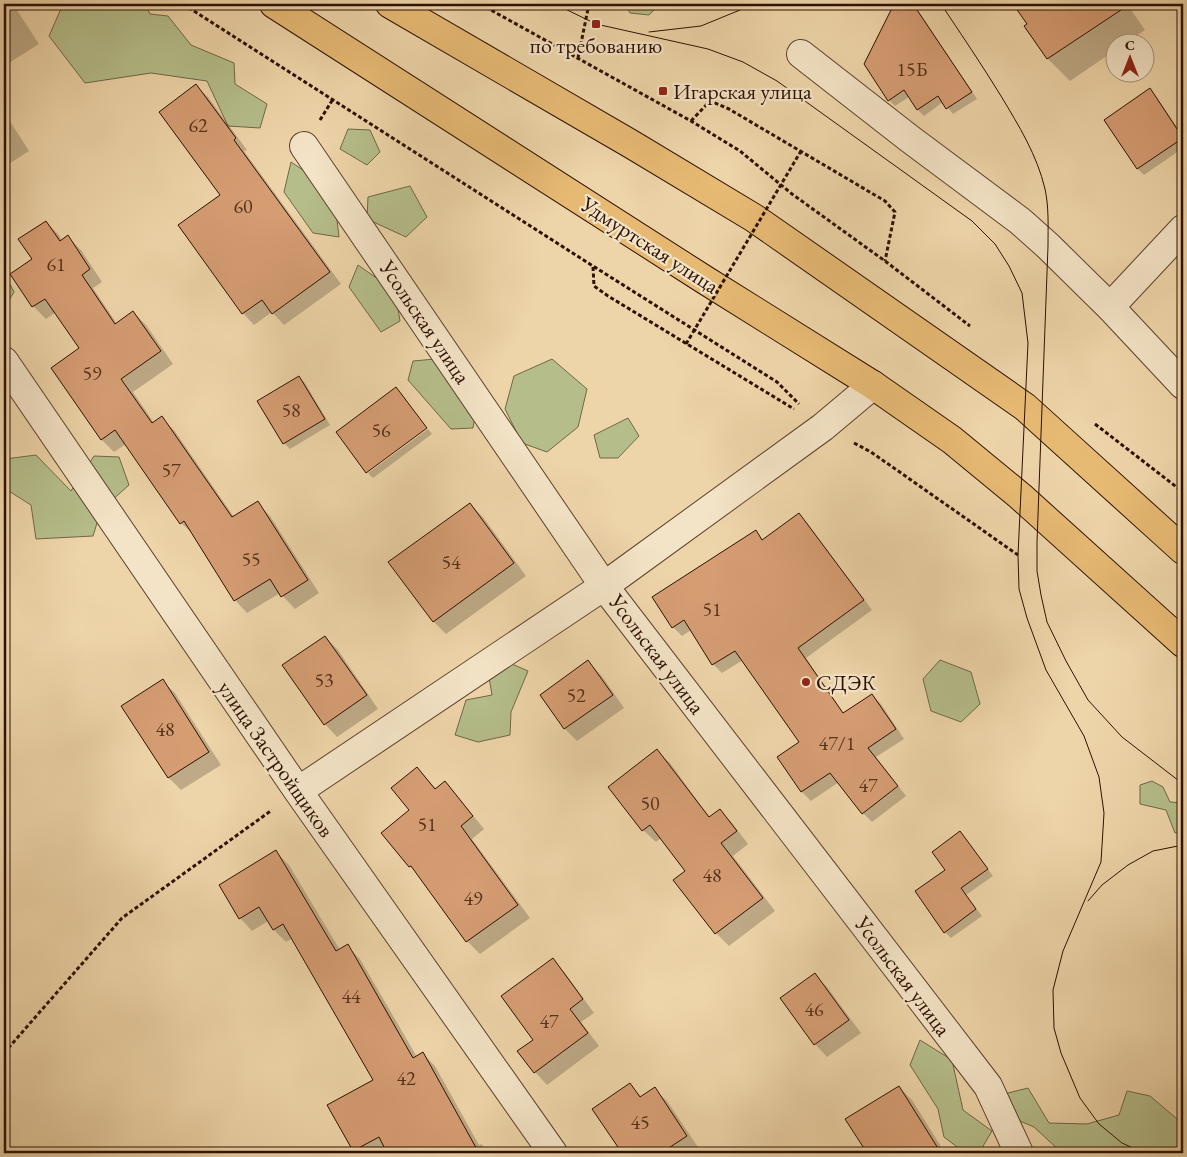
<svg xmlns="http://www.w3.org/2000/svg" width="1187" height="1157" viewBox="0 0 1187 1157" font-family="'EB Garamond',serif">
<rect width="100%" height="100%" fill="#eed5a9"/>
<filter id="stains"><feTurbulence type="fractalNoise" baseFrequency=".004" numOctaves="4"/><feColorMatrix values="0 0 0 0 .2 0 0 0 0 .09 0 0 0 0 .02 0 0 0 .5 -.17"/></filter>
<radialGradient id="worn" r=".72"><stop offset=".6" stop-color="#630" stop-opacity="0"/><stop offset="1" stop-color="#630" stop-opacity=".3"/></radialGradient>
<path fill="#b5be8b" stroke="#706746" d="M63 4H145L150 14 168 16 191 45 234 63 235 84 267 104 260 128 228 126 207 81 151 73 85 83 49 36Z
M625 4H660L649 15 630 13Z
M348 129 370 130 380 152 367 165 340 149Z
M291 162 312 176 335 203 339 237 313 233 284 192Z
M410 186 427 217 406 237 367 219 368 197Z
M358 265 395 291 400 321 381 332 349 287Z
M4 273 14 292 4 308Z
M435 359 476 410 473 428 451 429 408 380 413 361Z
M552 359 587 389 578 427 547 452 522 443 505 409 514 376Z
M628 418 639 436 618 458H600L594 435Z
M36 455 71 491 94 456 119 457 129 485 101 510 93 536 36 539 31 505 4 488V466L5 459Z
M940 660 971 672 980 704 961 722 931 711 923 679Z
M505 661 528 671 511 712 510 735 478 742 455 735 466 700 492 695 489 677Z
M1152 781 1163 787 1170 802 1183 803V832L1175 833 1166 810 1140 804V785Z
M920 1040 952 1060 963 1110 992 1131 979 1153H965L944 1137 938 1109 910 1065Z
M1028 1088 1049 1123 1087 1124 1119 1115 1127 1091 1150 1096 1183 1124V1153H1062L1034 1127 1010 1117 1004 1094Z"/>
<path fill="#0003" d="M4 4H13L39 44 4 66Z
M895 4H914L977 99 953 114 943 102 924 116 918 110 909 97 895 106 889 100 865 64Z
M1015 4H1127L1145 30 1127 42H1114V51L1070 81 1048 59 1026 26 1029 24Z
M196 86 208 97 247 150 244 151 341 284 284 325 272 312 254 325 243 313 179 226 222 195Z
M1150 90 1156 96 1183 136V148L1144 175 1138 169 1105 120Z
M4 112 29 151 4 167Z
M46 222 59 235 62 241 68 237 81 250 102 282 93 288 117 324 133 312 146 325 173 364 133 392 154 423 161 418 174 430 234 517 257 503 270 516 319 593 295 609 280 593 247 613 235 600 194 535 181 523 126 444 114 452 101 439 81 349 56 312 46 319 33 306 12 274 33 260Z
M299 377 305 383 330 425 290 449 284 443 259 401Z
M396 388 402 394 426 427 366 471Z
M428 429 432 434 373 478 368 473Z
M470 504 483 517 526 576 446 634 434 622 390 562Z
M799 515 808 524 872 610 806 658 844 714 872 695 881 704 904 739 876 757 906 796 872 822 863 813 839 782 811 801 802 792 779 757 801 743 743 660 722 673 713 664 691 630 682 636 673 627 756 532 764 541Z
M325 637 338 650 378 709 337 737 325 724 284 665Z
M588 662 601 675 624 708 577 741 565 729 542 696Z
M162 681 175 693 221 765 181 790 169 778 123 706Z
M657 751 670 763 710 818 720 810 732 823 748 844 733 856 775 911 729 946 716 933 687 871 661 838 656 842 643 830Z
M417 768 437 790 445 783 457 796 484 829 472 839 530 918 480 954 467 941 418 874 410 866 383 833 411 810Z
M960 833 966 839 993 876 966 895 982 916 951 938 945 932 947 870Z
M276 852 289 865 340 950 347 946 360 959 417 1057 423 1054 435 1066 479 1145 481 1144 491 1153H389L388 1152 385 1153H356L354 1151 374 1080 293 938 286 942 274 930 268 921 252 931 240 918Z
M553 960 565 973 594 1013 581 1022 599 1046 547 1085 535 1072V1040Z
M815 975 827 987 861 1033 827 1057 815 1044Z
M630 1085 642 1097 654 1089 667 1101 702 1153H624L594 1110Z
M899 1087 912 1100 945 1153H868L847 1120Z"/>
<path fill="#d69d73" stroke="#2c1002" d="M894 4H913L972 92 946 109 938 96 917 110 904 90 888 101 864 64Z
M1013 4H1130L1047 59 1024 26 1027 24Z
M196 84 236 138 234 140 330 272 272 314 262 300 242 314 178 225 220 195 159 112Z
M1150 88 1183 138 1137 169 1104 120Z
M46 221 60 241 68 235 90 269 82 275 115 324 133 311 161 351 121 379 152 423 162 416 232 517 258 501 308 580 281 597 270 579 234 601 184 521 180 524 115 430 101 440 51 368 79 348 45 299 32 307 10 274 32 259 18 239Z
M299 376 325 419 283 444 257 401Z
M396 387 427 428 366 473 336 432Z
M470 503 514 563 433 622 388 562Z
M799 513 864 600 798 648 843 713 872 694 896 729 868 748 898 786 862 814 830 773 801 792 777 757 799 742 735 651 712 665 684 620 672 628 652 597 756 530 762 540Z
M325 636 367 695 324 725 282 665Z
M588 660 613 695 564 729 540 695Z
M163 679 209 752 168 778 121 706Z
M657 749 709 817 720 809 737 831 721 843 763 898 715 934 673 880 685 871 650 825 642 831 608 787Z
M417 767 435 789 445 781 473 816 461 826 518 905 466 942 411 866 409 867 381 833 409 810 391 788Z
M960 831 988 869 961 888 976 909 944 933 915 891 945 870 932 852Z
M276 850 336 951 348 944 413 1058 423 1052 479 1153H387L379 1137 353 1151 327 1105 373 1080 283 924 273 930 259 907 239 919 219 885Z
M553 958 583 999 570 1009 588 1033 534 1073 517 1051 533 1040 501 996Z
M815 973 849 1020 814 1045 780 998Z
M630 1083 640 1097 655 1087 687 1136 661 1153H622L592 1109Z
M899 1086 941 1153H867L845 1119Z"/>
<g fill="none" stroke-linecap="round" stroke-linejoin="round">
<g stroke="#5c412c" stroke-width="30">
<path id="minor" d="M801 54 910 139 1020 221 1048 246 1110 307 1183 385
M304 146 604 586 988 1086 1019 1153
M1110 307 1183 229
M4 361 298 791 553 1153
M298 791 604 586 823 427 873 385"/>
</g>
<g stroke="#2c1002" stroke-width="30">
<path id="major" d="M274 4 705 280 873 385 952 440 1020 496 1183 643
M390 4 631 144 754 218 1025 407 1183 550"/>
</g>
<path stroke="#2c1002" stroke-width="3" stroke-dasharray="4 2.5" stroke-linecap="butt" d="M183 4 593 266 777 382 799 404
M480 4 691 121 740 151 792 194 885 261 970 326
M578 58 589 4
M320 120 333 99
M691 121 710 101 729 109 885 201 895 212 885 261
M593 267 594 286 608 296 794 409
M1095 424 1183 492
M854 443 871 452 1018 555
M4 1053 122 918 272 810"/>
<use href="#minor" stroke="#f4e4c7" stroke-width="28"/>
<use href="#major" stroke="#e7ba74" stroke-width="28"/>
<path stroke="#2c1002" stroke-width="1" d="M555 4 596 24 708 49 743 62 777 81 972 221 995 244 1009 266 1022 293 1028 343 1018 555 1019 589 1027 618 1046 670 1084 736 1099 777 1104 813 1101 862 1063 951 1053 990 1054 1028 1061 1053 1080 1098 1099 1124 1122 1143 1144 1153
M941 4C961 34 982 65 1001 96 1019 126 1037 155 1045 189 1049 207 1048 227 1048 246L1037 542V571L1041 595 1047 622 1066 661 1088 700 1122 737 1183 784
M649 32 701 26 740 10 749 4
M1088 901 1102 885 1128 865 1153 851 1183 845"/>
<path stroke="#2c1002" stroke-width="3" stroke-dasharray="4 2.5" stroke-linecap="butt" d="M686 344 801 151"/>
</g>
<g fill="#8f2418" stroke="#f4e4c7" stroke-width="2">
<rect x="591" y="19" width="10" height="10" rx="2.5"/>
<rect x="658" y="86" width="10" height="10" rx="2.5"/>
<circle cx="806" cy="682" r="5"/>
</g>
<g text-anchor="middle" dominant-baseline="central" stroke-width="4.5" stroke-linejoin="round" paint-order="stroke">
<g font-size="20" fill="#56331e">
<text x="912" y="69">15Б</text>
<text x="198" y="125">62</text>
<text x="243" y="206">60</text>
<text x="56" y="264">61</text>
<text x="92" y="373">59</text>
<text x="291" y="410">58</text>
<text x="381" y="430">56</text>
<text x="171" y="470">57</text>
<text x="251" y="559">55</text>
<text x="451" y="562">54</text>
<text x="712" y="609">51</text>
<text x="324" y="680">53</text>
<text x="576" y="695">52</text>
<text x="165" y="729">48</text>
<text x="837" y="743">47/1</text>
<text x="868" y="785">47</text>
<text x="650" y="803">50</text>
<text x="427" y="824">51</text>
<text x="712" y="875">48</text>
<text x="473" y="898">49</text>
<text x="351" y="996">44</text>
<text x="814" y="1009">46</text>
<text x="549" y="1021">47</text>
<text x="406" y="1078">42</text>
<text x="640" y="1122">45</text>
</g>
<g font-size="22" fill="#2c1002" stroke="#f4e4c7" text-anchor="start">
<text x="596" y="45" text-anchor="middle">по требованию</text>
<text x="673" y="91">Игарская улица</text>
<text x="816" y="682">СДЭК</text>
</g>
<g font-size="22" fill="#2c1002" stroke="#f4e4c7">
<text transform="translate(650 245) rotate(33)">Удмуртская улица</text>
<text transform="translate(425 322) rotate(56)">Усольская улица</text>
<text transform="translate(657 654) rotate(53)">Усольская улица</text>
<text transform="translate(276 759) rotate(55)">улица Застройщиков</text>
<text transform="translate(903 976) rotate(53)">Усольская улица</text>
</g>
</g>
<rect width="1187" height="1157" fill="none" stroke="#eed5a9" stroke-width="20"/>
<rect x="5" y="5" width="1177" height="1147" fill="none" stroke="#2c1002" stroke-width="2.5"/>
<rect x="10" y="10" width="1167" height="1137" fill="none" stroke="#2c1002"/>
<g transform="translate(1130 58)"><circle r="24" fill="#f4e4c7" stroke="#a48f78"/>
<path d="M0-4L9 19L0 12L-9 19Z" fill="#8f2418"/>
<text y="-8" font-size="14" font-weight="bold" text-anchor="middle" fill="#2c1002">С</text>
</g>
<rect width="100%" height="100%" filter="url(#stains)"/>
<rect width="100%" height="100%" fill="url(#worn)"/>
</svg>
